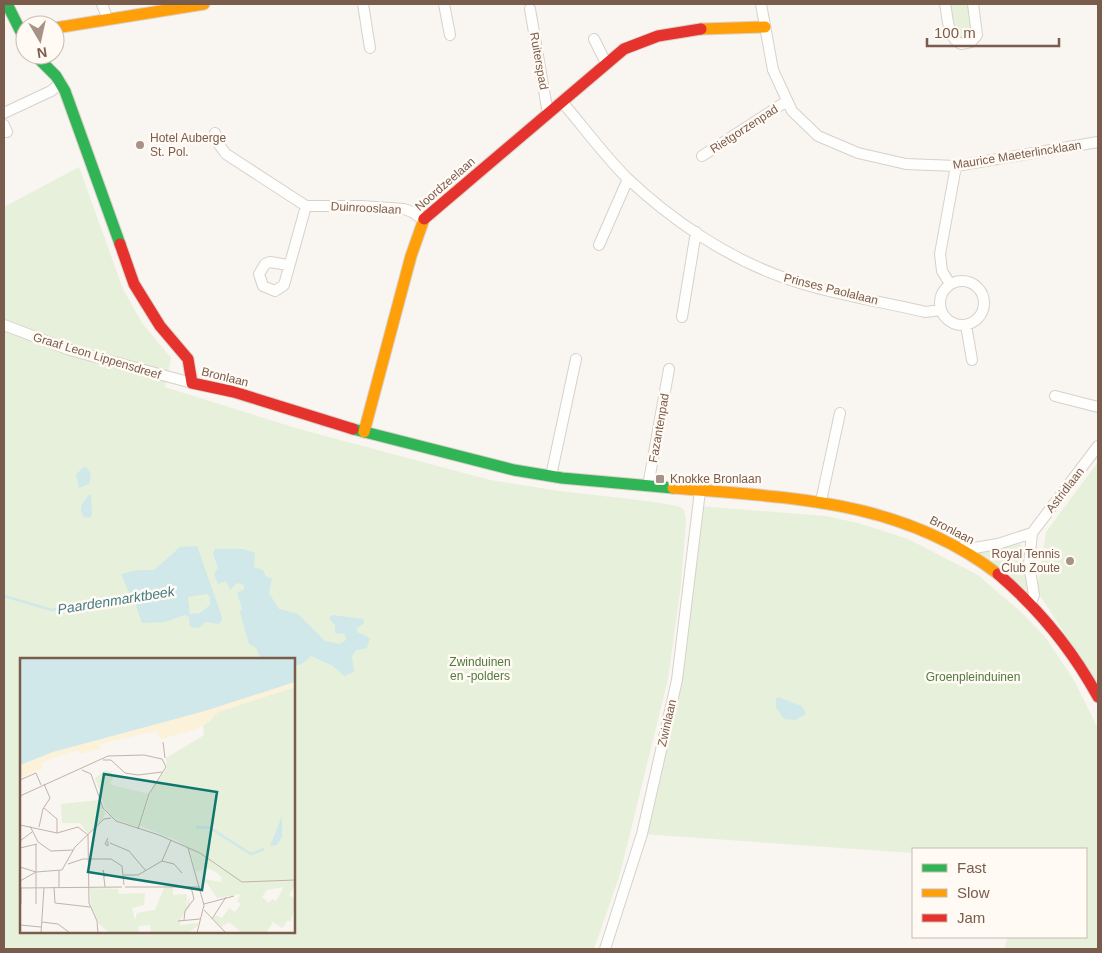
<svg xmlns="http://www.w3.org/2000/svg" width="1102" height="953" viewBox="0 0 1102 953" font-family="Helvetica,sans-serif">
<rect width="100%" height="100%" fill="#f9f5f0"/>
<path fill="#e7f0db" fill-rule="evenodd" d="M948 4H970L974 30 966 42 955 38Z
M79 167 123 289 142 323 171 358 165 387 299 429 490 480 559 491 647 501 678 506 684 510 686 521 681 585 668 679 620 874 594 949H4V207ZM21 659H294V932H21Z
M1098 462V684L1037 591 1046 532Z
M698 506 826 516 858 523 908 539 978 575 1021 612 1046 638 1075 682 1098 729V949H1004L1008 937H1086V849H913V853L642 834 677 680Z
M1017 542 1026 549V572L1029 592 977 552 1003 548Z"/>
<path fill="#d0e8ea" fill-rule="evenodd" d="M85 466C91 472 92 476 89 484L79 488 76 474Z
M89 495H91L92 515 89 518 83 516C78 507 83 502 89 495Z
M197 546 221 614 222 620 219 624 205 622 199 628 190 627 189 617 185 615 165 622 142 623 133 597 130 595 121 574 137 570H154L180 547ZM207 594 210 597V605L200 613 190 614 188 597Z
M215 549H243L255 553 254 567 263 570 266 576 272 579 269 593 279 609 298 614 325 641 340 644 346 640 345 634 335 633V625L329 619 332 615 363 619 364 623 357 628V632L370 638 367 648 356 650 352 656 354 672 344 676 333 666 311 656 302 664 294 666V659H261L256 648 249 644 240 612 242 609 237 593 244 589V585L237 583 230 590 226 581 218 584 214 574 218 568 213 554Z
M778 697 802 706 806 714 795 720 784 719 776 708V699Z"/>
<g fill="none" stroke-linecap="round" stroke-linejoin="round">
<path stroke="#d0e8ea" stroke-width="2.5" d="M4 596 52 610 135 597"/>
<g stroke="#d7d1cb" stroke-width="12">
<path id="street" d="M102 4 108 20
M363 4 370 48
M444 4 450 35
M761 4 773 70 792 111 818 136 858 153 906 164 956 166 1098 142
M945 4C948 17 947 38 961 44L971 42 977 35 973 4
M530 9 548 114
M594 39 606 63
M562 102C583 126 603 154 626 177 670 219 727 258 785 278 830 294 879 301 925 312L941 310
M4 113 51 91 61 83
M4 125 7 132
M215 133 217 142 226 154 306 206H361L404 209 412 212 423 220
M702 156 787 101
M599 245 628 179
M288 265 270 262 265 264 259 274 263 286 275 291 284 285 306 206
M940 303a22 22 0 1 1 44 0a22 22 0 1 1-44 0Z
M950 284 942 271 940 254 956 166
M682 317 696 232
M4 325 70 350 192 383
M966 325 972 360
M1055 396 1098 407
M551 476 576 359
M648 486 669 369
M821 501 840 413
M962 547 974 548 998 544 1032 533 1098 446
M1031 603 1034 595 1029 564 1032 533
M605 949 642 834 677 680 700 491"/>
</g>
<g stroke="#d9d2cb" stroke-width="13">
<path id="fast" d="M7 4 25 40
M35 55 56 76 65 91 120 244
M353 429 514 470 562 478 673 488"/>
</g>
<g stroke="#d9d2cb" stroke-width="13">
<path id="slow" d="M55 28 204 4
M701 29 765 27
M364 432 411 256 424 219
M673 488C790 498 900 499 998 574"/>
</g>
<g stroke="#d9d2cb" stroke-width="13">
<path id="jam" d="M424 219 624 49 658 36 701 29
M120 244 134 284 160 326 188 359 192 383 234 392 353 429
M998 574C1040 610 1072 649 1098 697"/>
</g>
<use href="#street" stroke="#fefefd" stroke-width="10"/>
<use href="#fast" stroke="#30b455" stroke-width="11"/>
<use href="#slow" stroke="#ff9f0a" stroke-width="11"/>
<use href="#jam" stroke="#e5322d" stroke-width="11"/>
</g>
<g fill="#a69286" stroke="#fffaf3" stroke-width="2">
<circle cx="140" cy="145" r="5"/>
<rect x="655" y="474" width="10" height="10" rx="2.5"/>
<circle cx="1070" cy="561" r="5"/>
</g>
<g text-anchor="middle" dominant-baseline="central" stroke-width="5" stroke-linejoin="round" paint-order="stroke">
<g font-size="12" fill="#7a5c4d" stroke="#fffaf3">
<text transform="translate(539 61) rotate(80)">Ruiterspad</text>
<text transform="translate(744 129) rotate(-33)">Rietgorzenpad</text>
<text transform="translate(1017 155) rotate(-9)">Maurice Maeterlincklaan</text>
<text transform="translate(445 184) rotate(-41)">Noordzeelaan</text>
<text transform="translate(366 208) rotate(3)">Duinrooslaan</text>
<text transform="translate(831 289) rotate(14)">Prinses Paolalaan</text>
<text transform="translate(97 356) rotate(17)">Graaf Leon Lippensdreef</text>
<text transform="translate(225 377) rotate(14)">Bronlaan</text>
<text transform="translate(659 428) rotate(-80)">Fazantenpad</text>
<text transform="translate(1065 490) rotate(-52)">Astridlaan</text>
<text transform="translate(952 530) rotate(27)">Bronlaan</text>
<text transform="translate(667 723) rotate(-77)">Zwinlaan</text>
</g>
<g font-size="12" fill="#7a5c4d" stroke="#fffaf3" text-anchor="start">
<text x="150" y="138">Hotel Auberge<tspan x="150" dy="14">St. Pol.</tspan></text>
<text x="670" y="479">Knokke Bronlaan</text>
<text x="1060" y="554" text-anchor="end">Royal Tennis<tspan x="1060" dy="14">Club Zoute</tspan></text>
</g>
<g font-size="12" fill="#537a41" stroke="#fffaf3">
<text x="480" y="662">Zwinduinen<tspan x="480" dy="14">en -polders</tspan></text>
<text x="973" y="677">Groenpleinduinen</text>
</g>
<g font-size="14" font-style="italic" fill="#437c86" stroke="#fffaf3">
<text transform="translate(116 600) rotate(-9)">Paardenmarktbeek</text>
</g>
</g>
<g transform="translate(20 658)">
<rect width="275" height="275" fill="#f9f5f0"/>
<path d="M275 29V228L269 237 275 241V251L270 264 268 262 262 270 253 264 246 275H222L209 264 201 269 193 261 196 257 202 260 209 250 215 254 221 246 217 243 221 236 197 240 184 221 201 224 202 220 197 215 188 210 176 214 170 193 158 183 120 168 132 132 147 110 146 100 184 77 183 68 188 62 197 54ZM264 229 256 243 252 241 249 245 242 239 247 232ZM86 112 95 117 90 125 95 128 129 136 118 169 95 161 85 150 75 120ZM79 142 85 155 83 161 68 176 60 165H42L41 146ZM70 230 98 231 99 236 125 235 124 247 112 250 115 262 117 255 135 252 144 230H153V237L167 236 166 249 169 239 170 248 160 262V267L178 265V268L167 275H127L131 274 130 267 118 268 119 275H90L79 266 71 248Z" fill="#e7f0db" fill-rule="evenodd"/>
<path d="M275 24V29L198 54 189 64 173 72 141 81 136 73 80 86V91L61 96 58 92 22 104V111L0 120V107L33 94 185 53Z" fill="#fbf2d9"/>
<path d="M0 0H275V24L185 53 33 94 0 107ZM262 158V179L257 187 250 188Z" fill="#d0e8ea"/>
<path fill="none" stroke="#d0e8ea" stroke-width="2.5" d="M176 169 190 170 231 196 244 191"/>
<path fill="none" stroke="#c2b3aa" stroke-width="1" d="M143 84 145 100M83 102H91L105 115 118 117 142 114M62 112 71 116 83 150 96 163 139 177 180 195 222 224 275 222M0 122 16 115 21 127M0 138 88 98 124 97 142 101 146 109 129 136 118 171M24 150 37 161V175M0 167 37 175 58 169 68 177M10 168 18 184M19 169 23 151 30 140 24 126M68 177 69 245 77 263 78 275M88 180 85 186 88 188V183M0 183 12 174M18 184 31 193 53 192M90 185 109 193 126 213M16 186V246M0 190 17 186M168 190 184 247 177 275M142 203 154 206 162 215M48 206 63 201H91L102 208 104 227M0 209 16 214 42 212 55 189 84 161 91 160M39 213V229M104 217H118L142 203 151 182M85 219 83 212 85 229M0 223 16 214M34 229 35 245 70 249M105 229H180M0 230 102 229M1 246V230M184 246 214 238M184 252 206 275M192 261 206 239M164 262 165 253 174 241 171 229M158 263 180 261M22 264 38 266 50 275M0 267 21 269M21 275 24 230"/>
<path fill="#0f766e" fill-opacity="0.15" stroke="#0f766e" stroke-width="2.5" d="M84 116 197 134 182 232 68 214Z"/>
<rect width="275" height="275" fill="none" stroke="#7a5c4d" stroke-width="2.5"/>
</g>
<rect width="1102" height="953" fill="none" stroke="#7a5c4d" stroke-width="10"/>
<rect x="912" y="848" width="175" height="90" fill="#fffaf3" stroke="#cabbb1"/>
<rect x="922" y="864" width="25" height="8" fill="#30b455" stroke="#cabbb1"/>
<text x="957" y="873" font-size="15" fill="#7a5c4d">Fast</text>
<rect x="922" y="889" width="25" height="8" fill="#ff9f0a" stroke="#cabbb1"/>
<text x="957" y="898" font-size="15" fill="#7a5c4d">Slow</text>
<rect x="922" y="914" width="25" height="8" fill="#e5322d" stroke="#cabbb1"/>
<text x="957" y="923" font-size="15" fill="#7a5c4d">Jam</text>
<g transform="translate(40 40) rotate(171)"><circle r="24" fill="#fffaf3" stroke="#cabbb1"/>
<path d="M0-4L9 19L0 12L-9 19Z" fill="#a69286"/>
<text y="-8" font-size="14" font-weight="bold" text-anchor="middle" fill="#7a5c4d">N</text>
</g>
<path d="M927 38v8h132v-8" fill="none" stroke="#7a5c4d" stroke-width="2.5"/>
<text x="934" y="38" font-size="15" fill="#7a5c4d" stroke="#fffaf3" stroke-width="4" paint-order="stroke">100 m</text>
</svg>
